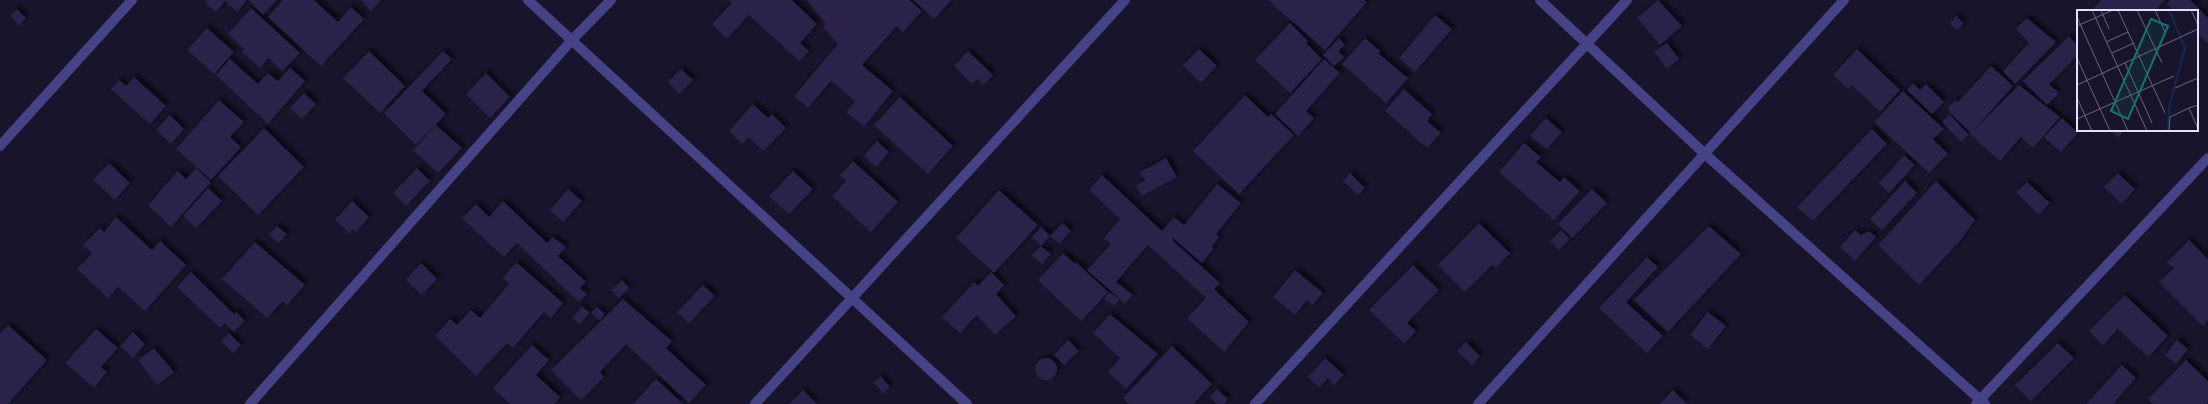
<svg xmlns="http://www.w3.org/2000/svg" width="2208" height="404" viewBox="0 0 2208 404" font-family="Rubik,sans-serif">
<defs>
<filter id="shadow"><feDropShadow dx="3.5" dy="-3.5" stdDeviation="2" flood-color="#0009"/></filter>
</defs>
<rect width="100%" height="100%" fill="#18142b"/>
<path fill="#2a214a" filter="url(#shadow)" d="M207 0H247L237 12 225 1 216 12 205 3Z
M248 0H277L263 15Z
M283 0H314L338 22 351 7 364 19 321 66 268 17Z
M361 0H381L371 11Z
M728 0H792L817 24 800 43 809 51 799 61 749 15 727 39 712 24 732 3Z
M807 0H909L922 11 903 32 897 26 862 65 893 91 864 127 846 112 855 101 831 81 808 108 794 96 838 44 823 27 826 24Z
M913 0H952L934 19Z
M1268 0H1364L1367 2 1325 50Z
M1658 0 1682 26 1660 45 1637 18Z
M2101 0H2165L2155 11H2091Z
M2170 0H2190L2208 18V43L2197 33V11H2174L2167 4Z
M251 8 300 53 282 71 269 58 260 68 242 52 244 49 228 34Z
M17 9 26 18 19 25 10 16Z
M1435 15 1452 29 1415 72 1399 58Z
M1956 16 1964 23 1957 30 1950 24Z
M2027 18 2056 42 2015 84 2003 71 2029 43 2016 29Z
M1290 23 1308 41 1306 43 1322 59 1290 93 1255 60Z
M207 28 234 52 214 74 187 50Z
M2069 36 2078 46V55L2049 84 2059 93 2047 105 2023 81Z
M1339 38 1345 45 1338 51 1344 57 1334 66 1323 55Z
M1365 38 1380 51 1378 53 1408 78 1386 103 1342 64Z
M1667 43 1679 59 1667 69 1654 51Z
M1199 49 1217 66 1201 83 1183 65Z
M1857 49 1900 90 1880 112 1852 85 1848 89 1833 75Z
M369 51 405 86 380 113 343 78Z
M443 51 452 59 422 91 446 114 416 145 384 113Z
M968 51 993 75 983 85 977 79 972 84 954 66Z
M230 59 258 84 268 73 278 81 290 68 305 81 268 124 216 75Z
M1324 59 1340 73 1306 111 1314 118 1298 136 1275 114Z
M1991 66 2013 86 1971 133 1950 113 1948 107 1956 100 1958 102Z
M681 69 693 80 679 94 668 82Z
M486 73 510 97 490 118 466 94Z
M134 77 166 106 150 124 111 89 119 80 126 86Z
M1913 83 1920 90 1926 84 1944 102 1932 114 1907 90Z
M2019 85 2060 117 2033 148 2021 137 2000 161 1970 134Z
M1404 89 1432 114 1427 121 1441 133 1427 148 1385 111Z
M1903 91 1944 129 1933 139 1948 154 1929 173 1874 122Z
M304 93 316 104 302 119 290 108Z
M1245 95 1268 117 1271 114 1294 135 1239 194 1193 151Z
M900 97 953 146 928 174 874 125Z
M219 100 244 122 230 137 241 147 211 180 176 149Z
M753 104 768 118 772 114 786 128 763 151 749 137 742 144 729 131Z
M1949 114 1969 135 1961 142 1942 122Z
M170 115 184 129 171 144 156 130Z
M1546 118 1562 132 1547 149 1530 136Z
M2062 118 2078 133 2061 152 2044 137Z
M436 125 462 148 438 173 413 150Z
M264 128 304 167 258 215 218 176Z
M1872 129 1887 144 1813 221 1797 207Z
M2110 130H2125L2118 137Z
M877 141 889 152 876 167 864 156Z
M1524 143 1541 157 1536 162 1560 182 1564 177 1580 191 1554 220 1499 172Z
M1904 155 1915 165 1889 193 1879 183Z
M1166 158 1177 177 1142 196 1136 186 1145 180 1140 172Z
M853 161 898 202 871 232 832 196 846 181 840 175Z
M109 163 130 183 115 200 93 180Z
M196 168 211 182 171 227 148 205 178 171 186 179Z
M417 168 430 181 406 206 393 193Z
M793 171 813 189 789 214 769 196Z
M1350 173 1365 188 1358 195 1343 181Z
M2118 173 2135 189 2122 204 2104 187Z
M1102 175 1162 231 1174 217 1184 225 1217 184 1241 203 1216 234 1219 237 1212 247 1214 248 1202 263 1173 238 1172 240 1220 283 1214 289 1249 322 1224 352 1187 318 1206 298 1148 245 1116 282 1133 295 1124 304 1120 299 1115 306 1104 299 1109 292 1120 299 1087 270 1111 244 1104 238 1120 219 1089 190Z
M1905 181 1917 193 1882 230 1870 219Z
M1936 181 1975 220 1959 242 1919 285 1878 245Z
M2027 182 2050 203 2039 215 2016 192Z
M208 188 222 201 196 228 183 216Z
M568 189 582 201 563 222 550 210Z
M1592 189 1607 203 1572 238 1558 224Z
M999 190 1038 225 994 273 956 238Z
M352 201 369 217 356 232 353 229 349 233 335 220Z
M503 201 547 243 553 237 566 247 558 256 586 282 580 288 587 294 579 302 517 243 504 257 462 218 476 204 489 217Z
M116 217 152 250 160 241 186 265 145 311 118 287 108 298 77 269 92 253 83 245 100 228 104 232Z
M1063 223 1071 231 1059 244 1050 236Z
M1479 223 1510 253 1496 268 1492 265 1465 292 1438 265Z
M277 226 287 234 279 243 269 235Z
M1709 226 1741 254 1668 332 1634 300Z
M1041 227 1050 236 1041 246 1032 237Z
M1561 230 1570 239 1559 250 1550 241Z
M1855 230 1861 235 1869 231 1876 237 1855 261 1840 247Z
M2189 240 2208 259V320L2203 326 2159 282 2174 268 2167 262Z
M255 242 305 285 287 305 283 301 267 318 222 279Z
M1041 246 1051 254 1042 264 1032 255Z
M1063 253 1075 264 1076 262 1108 292 1081 321 1038 280Z
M1647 257 1658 267 1626 302 1663 336 1647 353 1599 308Z
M516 262 563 303 551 318 544 312 513 348 507 343 476 376 435 336 450 319 457 325 471 310 480 318 509 284 503 278Z
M421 263 437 279 422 295 406 280Z
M1413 265 1439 290 1407 323 1416 331 1404 343 1369 310Z
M1295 270 1323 293 1312 305 1307 300 1295 315 1273 297Z
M191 272 234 314 236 312 245 321 234 332 225 323 220 328 177 287Z
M991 272 1004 285 996 294 1016 316 995 335 977 315 960 333 942 317 974 282 978 286Z
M622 280 629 288 619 298 611 290Z
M703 285 715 296 689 323 677 312Z
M2125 295 2168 336 2148 357 2118 329 2103 345 2089 331Z
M623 299 672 341 666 348 706 385 689 403 626 344 600 372 604 377 581 400 551 370Z
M582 306 590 313 580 324 572 318Z
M597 307 605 314 600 320 591 313Z
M1708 312 1726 326 1708 349 1690 335Z
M1110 314 1158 354 1126 389 1108 372 1120 358 1093 333Z
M8 325 47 360 8 404H0V334Z
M96 329 118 348 101 367 107 372 94 388 65 363Z
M133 332 145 344 133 358 120 346Z
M229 333 241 345 233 353 221 341Z
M1068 340 1079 351 1064 365 1054 355Z
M2177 340 2188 349 2176 364 2165 355Z
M1466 342 1480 356 1472 365 1457 351Z
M2058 343 2074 358 2031 401 2015 385Z
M532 345 549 360 536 375 560 397 554 404H510L493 388Z
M1172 346 1212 384 1193 404H1129L1123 398Z
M154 348 174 372 157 385 138 360Z
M1035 369a11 11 0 1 1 22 0a11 11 0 1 1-22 0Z
M1325 358 1344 375 1334 385 1328 378 1319 387 1308 377Z
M2186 360 2208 381V402L2206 404H2153L2148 399Z
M2122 365 2136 378 2113 404H2086Z
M881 376 890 387 883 393 874 383Z
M656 379 683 404H633Z
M1217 389 1228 399 1224 404H1217L1210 397Z
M803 390 817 404H789Z
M1673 390 1687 404H1660Z"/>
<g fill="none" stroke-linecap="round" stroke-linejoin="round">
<path stroke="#464286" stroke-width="10" d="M1540 0 1705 154 1985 404
M0 146 132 0
M250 404 571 41 611 0
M755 404 1125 0
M1255 404 1627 0
M1478 404 1844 0
M1976 404 2208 158"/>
<path stroke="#464286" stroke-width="10" d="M528 0 967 404"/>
</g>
<g transform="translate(2077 10)">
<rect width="121" height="121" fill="#18142b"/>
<path fill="none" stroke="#14294f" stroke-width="2" d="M91 121 92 97 108 38 92 0"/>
<path fill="none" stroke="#6a667f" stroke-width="1" d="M15 0 70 121M24 0 32 19M41 0 88 103M60 0 85 53M78 0 88 22M114 0 121 15M0 7 51 121M0 16 36 0M29 32 51 22M35 43 57 33M0 48 33 121M48 53 75 113M0 75 121 19M98 78 121 68M0 88 15 121M121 95 112 98 121 119M0 109 97 66M92 121 93 107 112 98"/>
<path fill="#0f766e" fill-opacity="0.15" stroke="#0f766e" stroke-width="2" d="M74 9 91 16 51 109 34 101Z"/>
<rect width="121" height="121" fill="none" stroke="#e4e0fd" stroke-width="2"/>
</g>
</svg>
